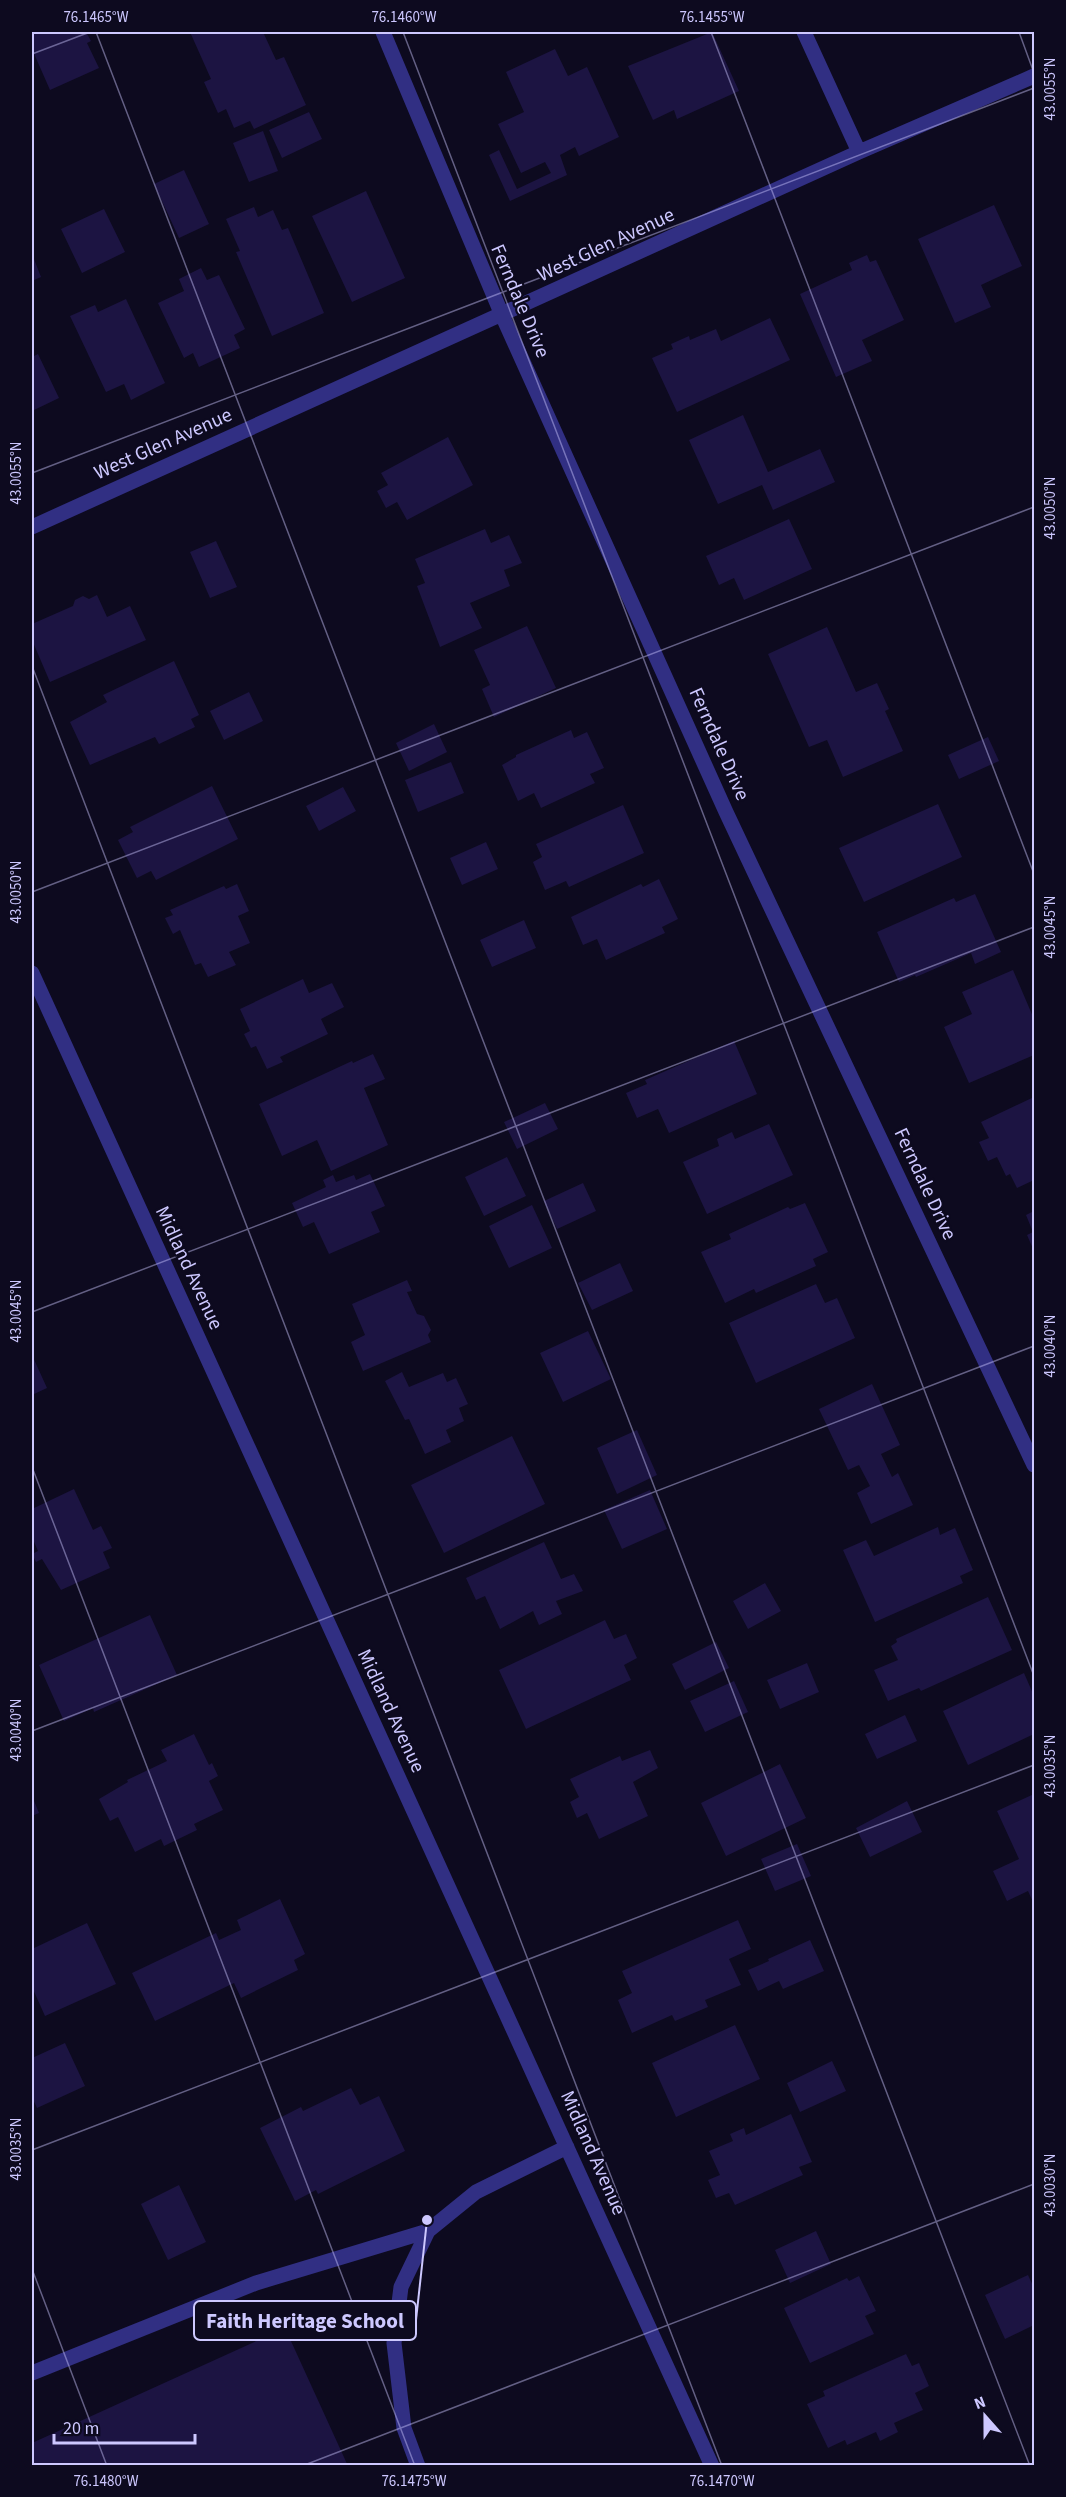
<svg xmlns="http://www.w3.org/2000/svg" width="1066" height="2497" viewBox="0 0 1066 2497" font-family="'Source Sans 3',sans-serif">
<rect width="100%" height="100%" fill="#0d0a1f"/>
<path fill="#1c1442" d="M32 32H86L91 41 87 43 99 68 50 90 32 49Z
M190 32H263L276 60 284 57 306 105 254 129 250 121 234 128 226 109 218 113 204 82 211 79Z
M712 32 739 91 677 119 674 110 653 120 628 66Z
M555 49 568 76 587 67 619 137 579 156 575 147 560 155 567 175 510 201 489 155 499 150 517 189 551 173 545 162 521 173 498 124 524 112 506 72Z
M309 112 322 139 282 158 269 130Z
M263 131 278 171 249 182 233 143Z
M184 170 209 224 179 238 154 184Z
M366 191 405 278 352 302 312 216Z
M994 205 1022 266 981 285 991 307 955 323 918 239Z
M254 207 258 217 273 210 282 230 288 228 324 313 272 336 236 252 240 251 226 219Z
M104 209 125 252 82 273 61 229Z
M32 254 41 277 32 281Z
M867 255 870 262 876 260 904 320 862 340 872 361 836 377 800 294 852 270 849 263Z
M201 268 207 280 219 275 245 329 234 335 240 348 199 367 193 353 184 358 158 303 184 291 179 279Z
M126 299 165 383 131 400 124 384 106 392 70 316 95 305 98 312Z
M770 318 790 360 677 412 652 358 673 349 671 344 689 336 690 340 716 329 721 341Z
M38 354 59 398 32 411V357Z
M743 415 768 472 820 449 835 482 773 510 762 485 718 504 689 440Z
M448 437 473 485 407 520 397 502 386 508 377 491 388 485 381 473Z
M789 519 812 569 744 600 734 578 719 585 706 556Z
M485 529 491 543 509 535 522 563 504 570 510 586 470 603 482 628 440 647 417 586 425 583 415 559Z
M216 541 237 587 210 598 190 552Z
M97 595 107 617 130 606 146 640 50 682 32 640V624L73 606 75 600 83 596 89 599Z
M527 626 556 688 494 717 482 689 490 685 474 650Z
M827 627 856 692 877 683 889 709 885 711 903 751 843 777 827 740 809 747 768 654Z
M174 661 199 715 191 719 195 727 159 744 155 737 90 765 70 722 107 702 103 695Z
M249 692 263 721 224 740 210 711Z
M434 724 447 752 409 771 396 743Z
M571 730 574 738 587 732 604 768 590 774 595 783 541 808 534 793 518 801 502 765 516 757V755Z
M988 737 999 761 959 779 948 755Z
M451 762 464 793 418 812 405 780Z
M212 786 238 839 156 880 151 871 137 878 118 840 133 832 130 827Z
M343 787 356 811 319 831 306 806Z
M938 804 962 857 864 902 839 848Z
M623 805 644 853 569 887 566 881 545 890 533 862 542 857 536 844Z
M486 842 498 869 462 885 450 858Z
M659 879 678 919 662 927 665 933 606 960 597 939 583 945 571 917 641 884 643 887Z
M237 884 249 911 238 916 250 943 229 952 236 965 208 977 201 963 195 965 180 930 173 934 165 918 173 915 170 910 224 886 226 889Z
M975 894 1001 952 975 964 971 953 916 977 915 975 899 982 877 932 954 898 956 902Z
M524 920 536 948 492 967 480 940Z
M1013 970 1034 1019V1055L969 1083 944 1027 972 1014 962 992Z
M303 979 309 993 332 983 344 1007 321 1019 328 1034 280 1057 283 1062 267 1069 256 1046 251 1048 244 1034 250 1031 240 1009Z
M734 1041 757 1094 669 1133 658 1109 637 1118 626 1093 647 1084 645 1080Z
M373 1054 385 1079 364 1088 388 1145 331 1171 317 1140 282 1156 259 1104 352 1061 353 1063Z
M1034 1097V1180L1017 1188 1010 1174 1006 1176 997 1157 988 1161 979 1142 989 1138 981 1122Z
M545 1103 558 1129 517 1149 504 1122Z
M769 1124 793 1175 707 1214 683 1162 719 1146 717 1139 732 1132 735 1139Z
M507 1157 526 1196 484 1216 465 1177Z
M370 1174 385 1206 371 1212 380 1232 329 1254 314 1222 303 1227 292 1203 326 1187 323 1180 333 1175 336 1182 354 1175 356 1180Z
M583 1183 596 1211 557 1229 544 1201Z
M805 1203 828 1252 813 1259 816 1266 756 1293 754 1289 725 1303 701 1252 731 1239 729 1234 788 1207 790 1209Z
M532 1205 552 1248 509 1268 489 1226Z
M1034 1211V1251L1027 1235 1033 1232 1026 1215Z
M620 1263 633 1291 592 1310 578 1283Z
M407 1280 412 1291 407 1292 417 1314 424 1316 431 1330 428 1335 431 1342 363 1371 351 1342 365 1335 352 1304Z
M816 1284 825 1303 837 1298 855 1338 756 1383 729 1323Z
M588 1331 611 1379 563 1402 540 1353Z
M32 1355 47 1388 32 1395Z
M402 1372 409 1387 443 1373 447 1382 456 1378 468 1404 459 1408 464 1421 446 1430 451 1442 425 1454 409 1419 405 1420 385 1381Z
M872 1384 900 1445 881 1454 892 1477 898 1473 913 1505 871 1524 857 1493 870 1486 859 1465 848 1470 819 1409Z
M637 1430 657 1475 617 1494 597 1448Z
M512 1436 545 1504 444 1553 411 1485Z
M74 1489 93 1530 101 1526 112 1548 103 1552 110 1568 61 1590 42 1559 36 1562 32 1554 38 1551 32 1537V1509Z
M650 1490 667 1529 622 1549 604 1510Z
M938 1527 940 1535 955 1528 973 1570 960 1576 963 1583 875 1622 843 1550 866 1540 874 1556Z
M544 1542 561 1579 574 1574 583 1591 556 1601 562 1614 539 1625 533 1611 500 1629 485 1596 476 1600 466 1578Z
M765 1583 781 1611 748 1629 733 1601Z
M988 1597 1012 1650 921 1691 919 1688 888 1701 874 1670 898 1660 891 1646 897 1642 896 1639Z
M150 1615 177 1675 94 1712 93 1708 64 1721 39 1665Z
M605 1620 614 1639 626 1634 637 1658 624 1665 631 1680 526 1729 499 1670Z
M716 1642 729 1668 685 1690 672 1664Z
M807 1663 819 1692 780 1709 767 1680Z
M1024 1673 1034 1696V1734L968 1765 943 1711Z
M734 1681 748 1712 705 1732 690 1701Z
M905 1715 917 1741 877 1759 865 1734Z
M194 1734 209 1765 212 1763 218 1776 209 1781 223 1810 194 1824 197 1830 164 1846 161 1839 135 1852 118 1817 110 1821 99 1799 128 1782 127 1780 167 1761 161 1750Z
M650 1750 658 1768 633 1782 648 1816 599 1839 587 1813 577 1818 570 1802 579 1797 570 1779 620 1756 622 1761Z
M780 1764 806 1818 726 1856 701 1803Z
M1034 1794V1904L1028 1891 1007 1901 993 1871 1019 1859 997 1811Z
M32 1796 39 1813 32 1816Z
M907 1801 922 1832 870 1857 856 1828Z
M797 1844 811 1876 775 1891 761 1859Z
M280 1899 305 1954 294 1960 298 1970 241 1998 234 1983 155 2021 132 1973 216 1933 219 1940 241 1930 237 1920Z
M738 1920 751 1949 729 1959 741 1985 705 2000 708 2007 675 2021 672 2015 632 2033 618 2000 632 1993 622 1971Z
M87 1923 116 1984 45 2016 32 1987V1949Z
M810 1940 824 1971 783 1989 779 1981 758 1991 748 1970 769 1961 768 1959Z
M735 2025 760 2079 676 2117 652 2063Z
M65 2043 85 2086 37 2108 32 2097V2058Z
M832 2061 846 2091 800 2112 787 2083Z
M351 2088 360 2105 379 2096 405 2151 318 2194 316 2190 295 2201 260 2128 301 2107 303 2111Z
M791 2114 812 2162 799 2167 803 2175 735 2205 729 2193 716 2198 708 2180 720 2175 709 2151 733 2141 730 2134 744 2128 746 2135Z
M179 2185 206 2242 168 2260 141 2204Z
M816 2231 831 2264 790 2283 775 2250Z
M1028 2275 1034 2288V2325L1005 2339 985 2295Z
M859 2276 876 2311 865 2316 874 2334 810 2363 784 2308 847 2278 849 2281Z
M285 2328 348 2466H32V2443Z
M906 2354 912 2366 919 2363 929 2386 915 2393 923 2410 894 2423 898 2432 880 2441 876 2432 847 2445 845 2440 828 2448 807 2404 825 2396 823 2391Z"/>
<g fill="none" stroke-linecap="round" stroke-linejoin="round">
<path stroke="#312f83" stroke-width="15" d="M383 32 502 315 726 812 1034 1465
M804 32 859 152
M32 527 859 152 1034 76
M32 973 712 2466
M32 2373 256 2283 428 2231
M418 2466 404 2428 394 2343 401 2287 428 2231 476 2192 567 2147"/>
</g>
<path fill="none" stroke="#cdc8ff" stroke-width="1.5" stroke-opacity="0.45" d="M96 32 1030 2466M403 32 1034 1676M711 32 1034 874M1019 32 1034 73M32 54 90 32M32 473 1034 88M32 666 722 2466M32 892 1034 507M32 1312 1034 927M32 1467 415 2466M32 1731 1034 1346M32 2150 1034 1765M32 2269 107 2466M302 2466 1034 2184"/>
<g text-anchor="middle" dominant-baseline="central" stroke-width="4.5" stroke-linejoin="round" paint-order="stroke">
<g font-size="20" fill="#cdc8ff" stroke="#0d0a1f">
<text transform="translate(606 245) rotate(-25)">West Glen Avenue</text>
<text transform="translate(520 301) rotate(67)">Ferndale Drive</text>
<text transform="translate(163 444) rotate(-24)">West Glen Avenue</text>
<text transform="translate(719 744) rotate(66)">Ferndale Drive</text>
<text transform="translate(925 1184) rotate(65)">Ferndale Drive</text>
<text transform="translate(189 1268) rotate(65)">Midland Avenue</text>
<text transform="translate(391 1711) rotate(65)">Midland Avenue</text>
<text transform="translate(593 2153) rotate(66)">Midland Avenue</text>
</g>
</g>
<path fill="none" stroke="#cdc8ff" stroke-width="2" d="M427 2220L416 2320"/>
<circle fill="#cdc8ff" stroke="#0d0a1f" stroke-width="2" cx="427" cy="2220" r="6"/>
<rect fill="#0d0a1f" stroke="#cdc8ff" stroke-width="2" x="194" y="2301" width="222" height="39" rx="6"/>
<g font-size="21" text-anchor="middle" font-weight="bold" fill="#cdc8ff">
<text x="305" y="2328">Faith Heritage School</text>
</g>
<rect width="1066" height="2497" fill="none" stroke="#0d0a1f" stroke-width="66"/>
<g transform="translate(985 2416) rotate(339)" stroke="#0d0a1f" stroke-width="4.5" paint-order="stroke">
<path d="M0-4.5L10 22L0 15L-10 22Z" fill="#cdc8ff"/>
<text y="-9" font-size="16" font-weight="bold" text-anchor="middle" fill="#cdc8ff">N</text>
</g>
<path d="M54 2434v9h141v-9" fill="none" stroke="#cdc8ff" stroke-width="3"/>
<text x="63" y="2434" font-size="18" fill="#cdc8ff" stroke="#0d0a1f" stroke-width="4.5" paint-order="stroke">20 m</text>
<rect x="33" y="33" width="1000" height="2431" fill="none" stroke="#cdc8ff" stroke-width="2"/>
<g font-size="15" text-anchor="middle" fill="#cdc8ff">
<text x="96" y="22">76.1465°W</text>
<text x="404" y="22">76.1460°W</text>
<text x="712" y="22">76.1455°W</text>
<text transform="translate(1050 89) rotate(-90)" y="5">43.0055°N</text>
<text transform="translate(16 473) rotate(-90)" y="5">43.0055°N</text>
<text transform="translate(1050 508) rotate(-90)" y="5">43.0050°N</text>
<text transform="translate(16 892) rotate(-90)" y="5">43.0050°N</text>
<text transform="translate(1050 927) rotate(-90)" y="5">43.0045°N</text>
<text transform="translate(16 1311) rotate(-90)" y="5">43.0045°N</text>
<text transform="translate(1050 1346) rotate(-90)" y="5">43.0040°N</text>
<text transform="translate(16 1730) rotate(-90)" y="5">43.0040°N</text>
<text transform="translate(1050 1766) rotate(-90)" y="5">43.0035°N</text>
<text transform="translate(16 2149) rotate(-90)" y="5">43.0035°N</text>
<text transform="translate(1050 2185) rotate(-90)" y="5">43.0030°N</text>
<text x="106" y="2486">76.1480°W</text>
<text x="414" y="2486">76.1475°W</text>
<text x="722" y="2486">76.1470°W</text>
</g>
</svg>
